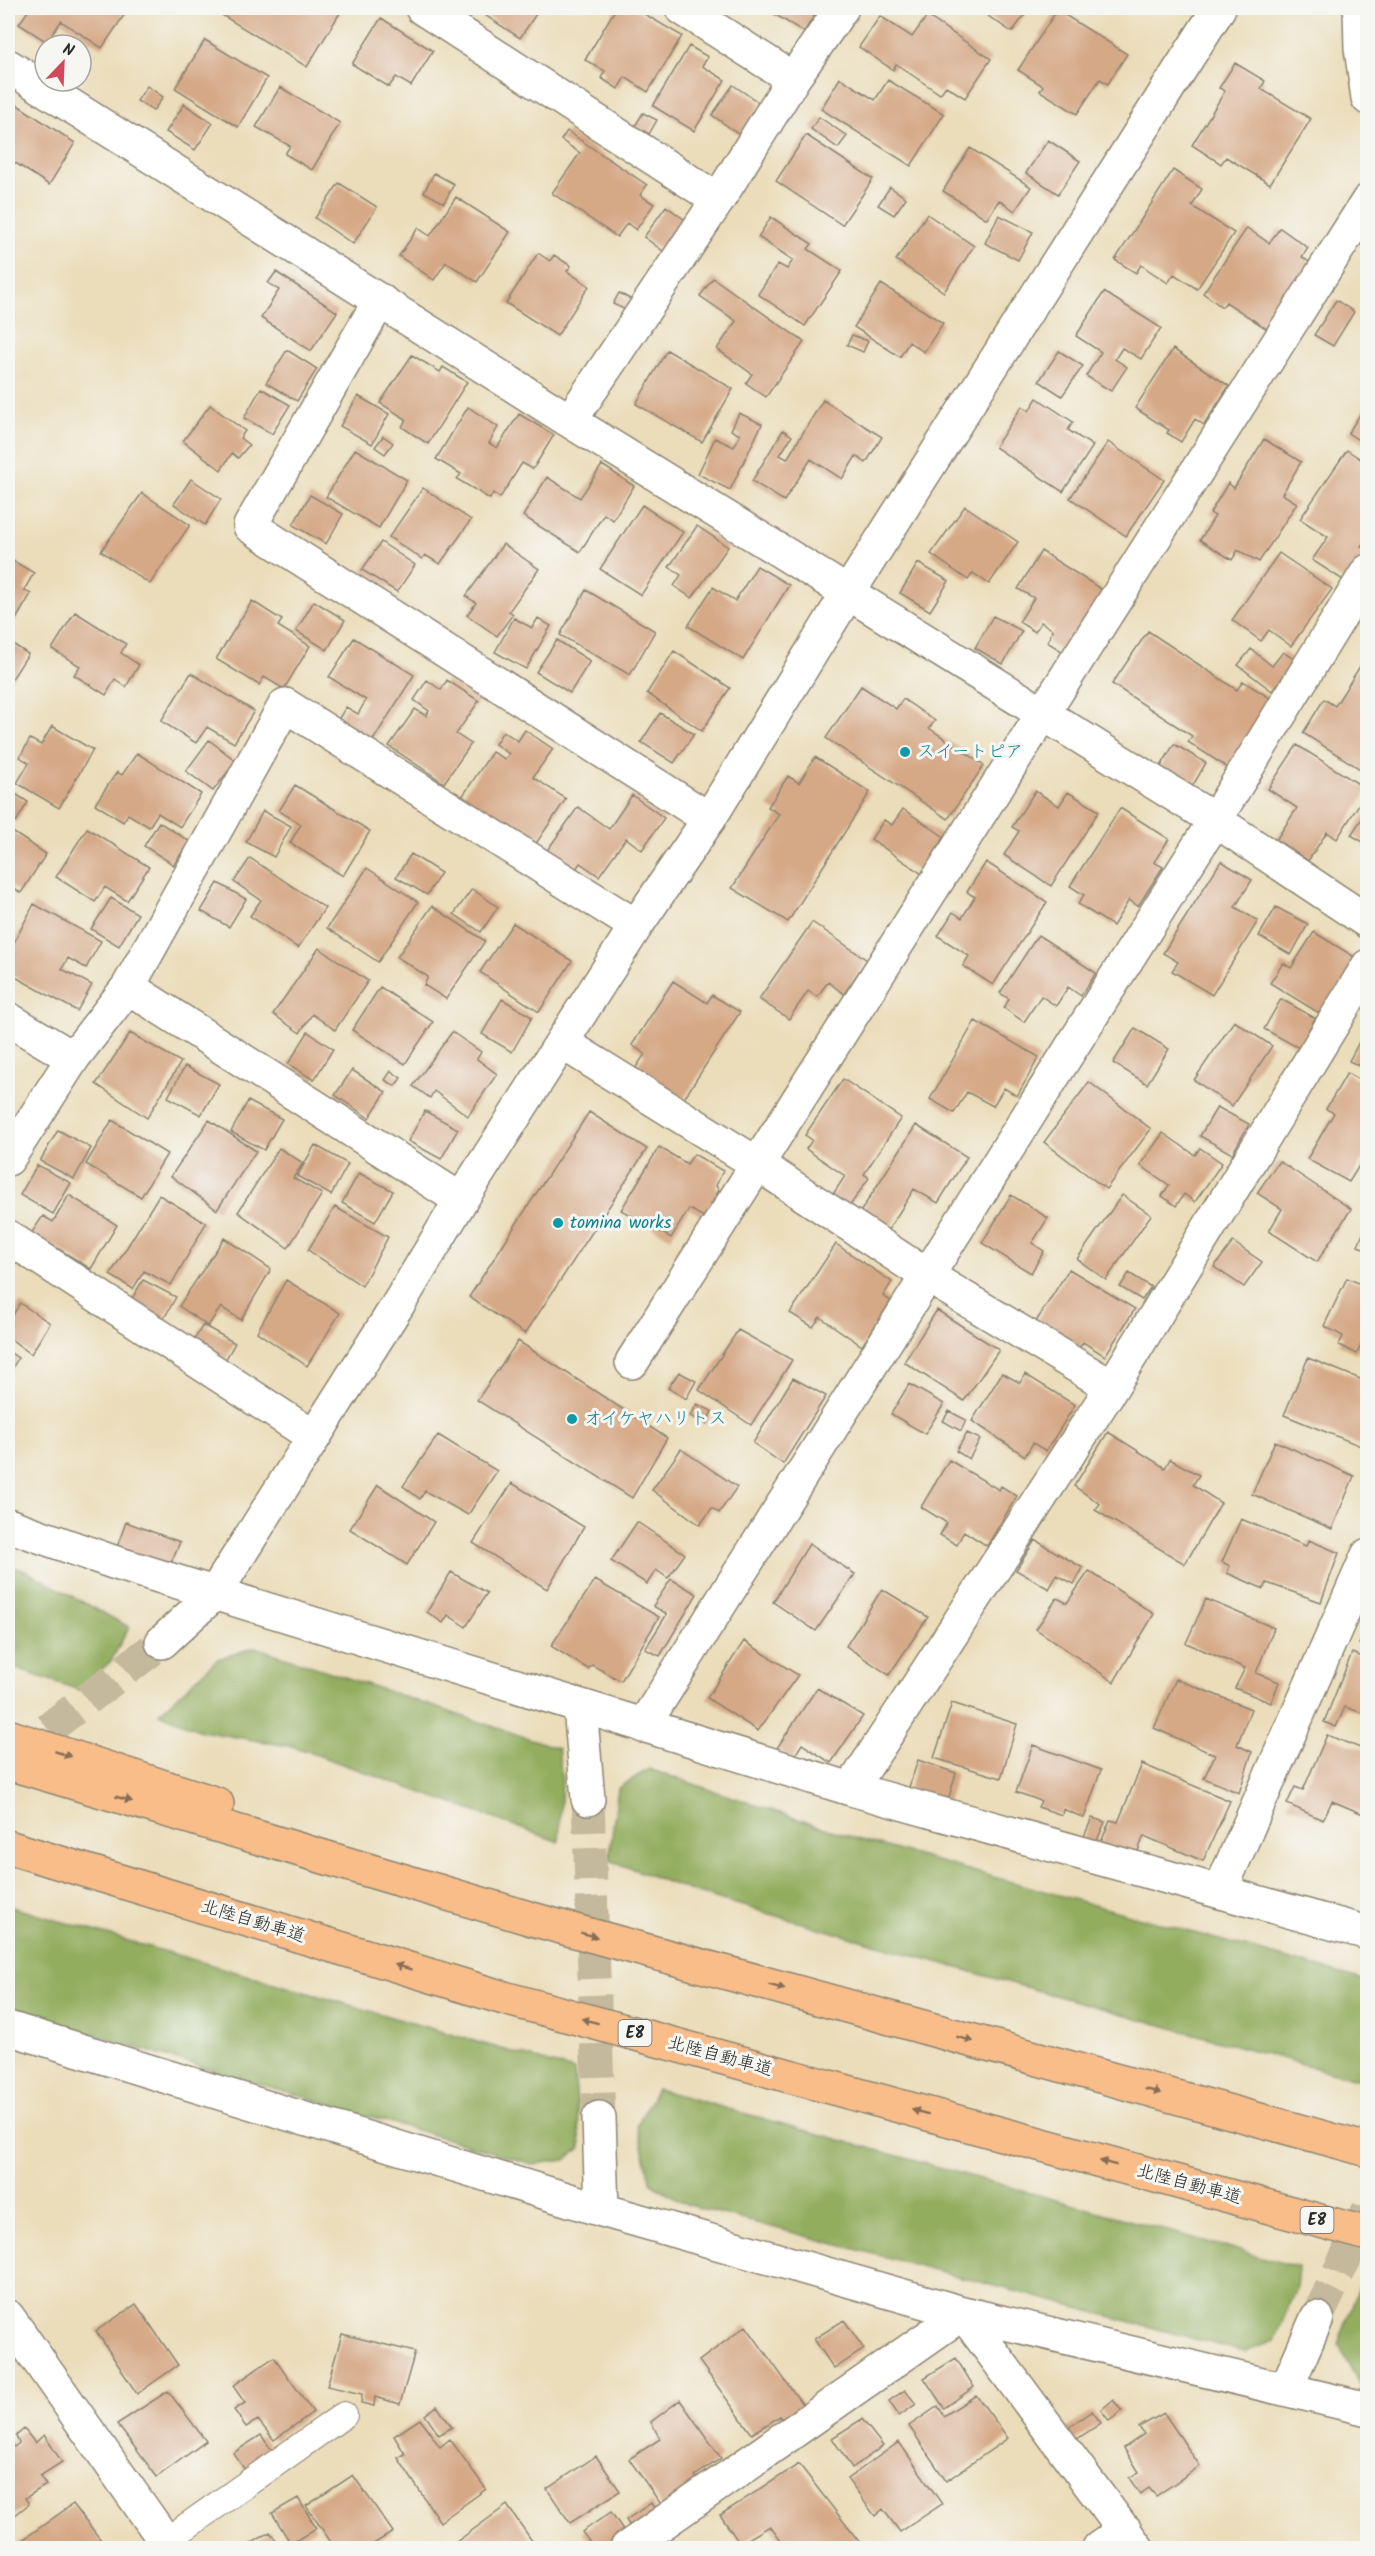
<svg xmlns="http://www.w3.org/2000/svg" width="1375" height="2556" viewBox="0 0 1375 2556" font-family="Kalam,'Klee One',sans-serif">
<rect width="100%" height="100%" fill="#f6f6f2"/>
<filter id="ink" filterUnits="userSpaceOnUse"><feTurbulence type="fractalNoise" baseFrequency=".0167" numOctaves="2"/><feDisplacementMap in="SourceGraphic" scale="12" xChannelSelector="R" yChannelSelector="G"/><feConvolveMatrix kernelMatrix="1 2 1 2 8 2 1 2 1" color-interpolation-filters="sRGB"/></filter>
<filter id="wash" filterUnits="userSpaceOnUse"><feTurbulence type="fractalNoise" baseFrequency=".008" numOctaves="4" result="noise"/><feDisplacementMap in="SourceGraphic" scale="24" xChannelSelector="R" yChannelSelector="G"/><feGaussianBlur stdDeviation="1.35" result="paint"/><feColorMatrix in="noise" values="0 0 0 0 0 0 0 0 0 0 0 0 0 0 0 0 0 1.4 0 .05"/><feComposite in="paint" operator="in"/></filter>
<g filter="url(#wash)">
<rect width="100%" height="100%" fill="#ebddba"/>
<path fill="#93ad5f" stroke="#5f6c45" stroke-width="1.5" d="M8 1565 26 1571 129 1627 111 1661 79 1690 8 1666Z
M255 1647 558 1748 562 1780 559 1842 295 1747 201 1731 159 1713 218 1659Z
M649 1769 857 1839 1367 1981V2082L1000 1980 694 1892 609 1860 618 1788Z
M8 1906 574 2070 581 2147 566 2160 532 2164 8 2010Z
M657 2089 1298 2267 1296 2287 1275 2341 1245 2352 688 2205 651 2183 637 2125Z
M1360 2284 1367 2286V2390L1362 2389 1338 2344Z"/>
<g id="blocks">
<path fill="#d5a886" d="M30 8H129L102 48 61 21 47 42 19 24Z
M226 8H343L307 67 222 15Z
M474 8H540L520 38Z
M616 8H634L682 36 648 92 625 77 618 89 601 78 605 71 585 60Z
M764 8H819L804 32Z
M976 8H1030L1012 32Z
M1057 10 1127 54 1108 84 1100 79 1077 114 1040 91 1043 86 1018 70Z
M880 16 912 37 927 16 991 59 965 98 946 86 940 94 896 64 893 70 859 47Z
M381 18 433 51 411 86 396 77 389 87 352 64Z
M205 40 267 78 238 127 175 88Z
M689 46 708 57 702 66 725 80 694 131 653 106Z
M1235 63 1265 81 1261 89 1311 119 1270 184 1226 157 1221 164 1192 145 1225 91 1219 88Z
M840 78 875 100 888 80 944 114 911 166 821 109Z
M733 85 761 104 740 135 712 115Z
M147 86 163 97 153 111 137 101Z
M280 87 340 123 312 170 285 154 290 146 256 127Z
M13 102 75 143 49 185 8 158V110Z
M184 104 213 123 195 150 166 132Z
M643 113 657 120 649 134 635 126Z
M819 117 847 136 838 148 811 129Z
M567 131 647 185 640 195 654 204 636 230 627 223 617 237 552 193 580 153 561 140Z
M806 135 873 179 842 225 776 181Z
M1048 140 1080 161 1058 194 1026 173Z
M970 148 1031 187 1015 211 999 200 987 219 943 191Z
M1173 170 1202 189 1192 206 1234 233 1197 289 1174 274 1168 283 1141 265 1136 273 1115 260Z
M434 173 454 184 444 203 424 192Z
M339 183 377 207 353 244 315 218Z
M890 187 906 198 894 215 878 205Z
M456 197 510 232 477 282 446 262 434 280 399 256 418 228 430 236Z
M666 206 689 223 667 254 644 237Z
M927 214 974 246 944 292 896 260Z
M999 215 1033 232 1018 260 985 243Z
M771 217 812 244 808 249 842 271 805 326 758 294 778 264 787 269 793 260 758 237Z
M1247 228 1269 243 1280 228 1308 248 1302 257 1318 268 1273 333 1226 302 1222 307 1203 293Z
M538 253 550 261 554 255 571 266 567 271 589 286 557 336 506 303Z
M276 272 337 312 311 351 261 318 279 290 268 283Z
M713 278 804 342 766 397 746 383 752 374 717 349 736 321 700 296Z
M881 284 943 323 924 352 909 342 900 357 854 327Z
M1104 292 1161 328 1141 359 1122 348 1115 359 1127 367 1111 391 1086 376 1101 352 1076 336Z
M619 293 636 302 630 312 613 304Z
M1336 300 1354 312 1333 346 1314 335Z
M852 335 868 341 863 352 847 345Z
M1173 349 1229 386 1204 425 1195 419 1181 442 1167 433 1169 430 1135 408Z
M287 350 317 369 297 401 266 383Z
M667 350 733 389 702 442 636 404Z
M1059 351 1083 366 1062 396 1039 381Z
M412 355 440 372 443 367 467 382 428 444 402 427 406 419 380 403Z
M261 388 290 405 272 434 244 418Z
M358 396 389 414 372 444 340 426Z
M1037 398 1073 422 1068 430 1093 446 1063 492 995 447 1022 406 1029 411Z
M823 400 882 437 866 463 856 456 842 479 811 459 784 501 752 481 783 430 792 436 780 455 787 459Z
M1368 402V443L1366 445 1348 433Z
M210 405 245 431 240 438 249 445 238 458 232 453 221 470 183 441Z
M468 407 498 427 489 443 497 448 519 414 554 435 533 469 522 463 500 498 493 493 490 499 457 479 461 474 436 459Z
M739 413 762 424 730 490 698 474 715 438 734 447 740 435 731 430Z
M383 436 393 443 385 454 375 447Z
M1264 439 1301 462 1282 494 1297 503 1259 562 1238 550 1232 560 1200 540 1215 516 1210 513 1228 483 1234 488Z
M1108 442 1164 480 1126 536 1070 498Z
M355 449 407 480 379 528 326 497Z
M1347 450 1368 464V536L1361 546 1367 550 1346 582 1312 560 1328 537 1300 519Z
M602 465 634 486 613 520 604 514 580 552 523 516 547 477 580 498Z
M191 479 221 499 205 525 174 504Z
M423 488 471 520 440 564 425 555 422 559 389 537Z
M142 493 190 525 150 584 101 551Z
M310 495 343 514 326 544 293 525Z
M642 505 683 532 641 595 600 569Z
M965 506 1018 542 989 584 973 573 968 580 931 554Z
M697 526 728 547 692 598 674 586 681 575 669 567Z
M381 542 415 565 397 592 362 570Z
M503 544 539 569 509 611 513 614 497 636 467 615 476 603 466 596Z
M1041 551 1107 593 1068 655 1047 642 1053 630 1041 622 1035 632 1019 622 1034 598 1018 589Z
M1279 553 1332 589 1291 646 1269 630 1261 641 1232 620Z
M8 558 34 573 24 590 31 594 9 631Z
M918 563 949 581 930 611 900 593Z
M757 566 789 585 743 660 688 626 713 587 735 601Z
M586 590 655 631 630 675 560 635Z
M252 601 282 620 278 626 310 646 284 689 264 677 259 685 216 659Z
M314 601 345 620 327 650 296 631Z
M75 612 126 644 121 653 139 665 126 687 115 679 106 695 74 675 80 666 52 649Z
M993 616 1022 631 1003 664 975 648Z
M514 618 532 628 538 618 551 626 526 669 495 652Z
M1148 631 1237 690 1243 681 1273 700 1228 768 1188 742 1192 736 1112 684Z
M354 638 414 675 367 750 332 729 346 707 358 714 366 700 329 677Z
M557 640 590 661 570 693 536 672Z
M8 641 28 654 12 679 8 676Z
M1251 649 1272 666 1283 652 1296 661 1272 691 1238 665Z
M674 651 730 688 702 731 647 693Z
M1364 660 1368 662V774L1303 733 1324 699 1335 706Z
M191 673 254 711 234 743 207 727 196 743 161 721Z
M427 680 441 690 447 680 479 701 456 734 471 744 444 783 389 746 415 709 426 716 429 711 414 700Z
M861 686 896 709 903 699 935 721 929 728 984 765 948 819 826 738Z
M660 713 694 734 674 763 641 742Z
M52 726 93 750 59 808 17 783 29 763 20 757 30 739 41 745Z
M525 730 553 749 533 777 566 799 529 854 460 800 492 752 505 759 509 754 495 744 503 731 518 741Z
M209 740 236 761 213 791 186 771Z
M1174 744 1206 763 1192 787 1160 768Z
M1297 745 1368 790 1337 839 1327 832 1308 861 1276 840 1297 808 1268 789Z
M137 753 201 794 180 827 158 813 149 827 128 814 123 822 95 804 117 772 122 775Z
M815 757 870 792 788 922 732 888 779 814 768 807 788 776 799 783Z
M295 785 370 831 343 876 290 843 301 824 279 811Z
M8 789 28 802 16 822 8 816Z
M1035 791 1059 806 1068 792 1099 811 1051 886 1004 855 1019 831 1012 827Z
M632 795 664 818 642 850 626 838 599 876 580 863 574 872 546 852 578 807 609 829Z
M1120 808 1169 839 1154 862 1163 867 1138 906 1129 900 1113 926 1078 904 1084 895 1070 886Z
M903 809 949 840 925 876 871 839 884 820 892 825Z
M1368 809V845L1351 835Z
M263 811 291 826 274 857 246 842Z
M159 822 189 841 174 865 144 846Z
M87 828 149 867 127 901 105 887 95 902 56 877Z
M8 829 46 854 21 893 8 884Z
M411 854 441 873 427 895 396 877Z
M250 858 325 908 298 948 250 916 261 900 234 882Z
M1221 861 1252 880 1235 907 1258 921 1212 995 1172 971 1178 962 1163 953Z
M986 862 1047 902 993 985 963 966 969 956 938 936 953 912 962 918 975 897 967 892Z
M367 868 418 902 378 962 327 928Z
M218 883 246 899 229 927 201 911Z
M472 889 498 907 481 932 454 914Z
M111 898 138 914 119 946 91 929Z
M34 904 101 941 86 968 68 958 62 969 92 985 77 1011 8 973V954Z
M432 906 485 941 446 999 424 985 428 977 397 957Z
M1276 907 1308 924 1291 955 1259 936Z
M812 922 867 960 844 994 828 982 817 997 808 991 789 1019 759 999Z
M513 923 572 961 539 1012 480 972Z
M1314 932 1361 961 1319 1013 1270 983 1283 963 1291 968Z
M1038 935 1096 973 1081 996 1068 987 1056 1006 1041 996 1024 1022 1004 1008 1009 999 1000 993Z
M319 948 368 981 335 1030 312 1014 300 1033 273 1014Z
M673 981 707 1003 712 995 740 1012 683 1100 635 1069 645 1054 632 1045Z
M380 987 433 1022 405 1064 352 1030Z
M502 999 532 1017 512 1052 482 1034Z
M1281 999 1315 1018 1299 1048 1264 1029Z
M975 1021 1039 1057 1017 1096 1004 1088 993 1106 967 1092 954 1113 930 1099Z
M1234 1021 1272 1046 1232 1106 1194 1080Z
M1135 1028 1169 1049 1147 1084 1113 1063Z
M1365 1031 1368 1033V1070L1349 1061Z
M308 1032 333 1049 314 1080 288 1064Z
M452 1032 481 1052 477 1059 497 1074 468 1116 434 1091 430 1098 413 1086Z
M130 1033 181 1062 147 1118 96 1084Z
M185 1066 219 1084 201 1115 168 1097Z
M352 1070 386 1092 369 1118 335 1095Z
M391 1071 401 1078 395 1086 385 1080Z
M1347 1073 1368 1085V1151L1349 1182 1307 1159 1334 1113 1326 1109Z
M843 1079 901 1118 864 1174 869 1178 847 1210 830 1199 845 1176 806 1149 812 1140 805 1135Z
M1089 1082 1151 1129 1106 1189 1044 1142Z
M248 1101 282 1119 264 1150 231 1132Z
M1217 1107 1249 1124 1232 1154 1200 1136Z
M425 1111 458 1129 441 1159 408 1141Z
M589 1112 647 1149 525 1334 469 1297Z
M112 1120 167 1154 141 1197 86 1164Z
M209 1120 256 1151 217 1210 171 1176Z
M916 1125 967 1157 938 1203 914 1189 885 1235 857 1217Z
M58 1130 91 1148 74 1179 40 1161Z
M1163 1133 1195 1155 1200 1148 1222 1163 1195 1202 1184 1194 1176 1206 1162 1196 1169 1185 1140 1165Z
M315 1145 348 1164 331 1195 297 1176Z
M659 1147 687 1164 694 1154 723 1171 716 1186 719 1190 704 1217 689 1209 671 1238 621 1210Z
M279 1148 303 1163 293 1178 322 1194 288 1248 238 1212Z
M1279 1161 1351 1209 1317 1262 1269 1231 1282 1209 1257 1193Z
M37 1165 71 1183 53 1214 20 1195Z
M359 1173 393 1191 375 1222 342 1203Z
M69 1195 117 1225 91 1269 54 1246 50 1253 28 1238 43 1216 53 1222Z
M159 1195 206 1223 171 1285 144 1271 133 1289 110 1275Z
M1011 1195 1048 1218 1032 1243 1044 1251 1031 1273 982 1243Z
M1122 1195 1151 1215 1106 1280 1077 1259Z
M335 1207 388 1237 362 1286 308 1250Z
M1367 1224H1368V1250L1358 1246Z
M224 1238 271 1269 241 1320 221 1307 208 1326 179 1306Z
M1233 1242 1262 1262 1244 1287 1214 1267Z
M836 1244 892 1282 883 1296 891 1301 862 1346 820 1317 813 1327 790 1313Z
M1069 1269 1135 1309 1105 1356 1083 1342 1075 1355 1032 1328Z
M1129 1273 1151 1287 1142 1300 1120 1287Z
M1347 1278 1368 1287V1343L1363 1340 1357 1354 1339 1345 1343 1336 1324 1326Z
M143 1280 176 1297 158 1329 125 1310Z
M286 1280 340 1313 307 1366 257 1332Z
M20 1303 50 1323 31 1354 8 1337V1324Z
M937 1310 999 1350 964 1401 904 1362Z
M203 1325 235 1343 219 1371 186 1353Z
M738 1330 792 1360 751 1425 699 1390Z
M518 1341 667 1438 632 1498 477 1400Z
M8 1351 18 1358 8 1376Z
M1308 1358 1368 1382V1449L1284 1415Z
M679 1372 696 1381 686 1399 668 1388Z
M1002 1373 1020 1383 1025 1374 1075 1405 1046 1451 1033 1443 1025 1456 972 1421Z
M793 1378 826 1396 783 1464 753 1443Z
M909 1384 944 1404 925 1434 891 1414Z
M697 1404 712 1411 706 1424 690 1416Z
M949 1411 966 1420 961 1431 943 1421Z
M1108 1432 1165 1468 1170 1459 1199 1475 1193 1485 1221 1503 1185 1564 1095 1510 1100 1504 1074 1486Z
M967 1433 980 1439 969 1459 956 1451Z
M438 1435 497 1471 468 1515 425 1491 420 1499 403 1486Z
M1275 1441 1354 1476 1332 1529 1252 1494Z
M681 1449 737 1487 719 1513 712 1508 700 1525 652 1490Z
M949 1460 999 1490 1001 1486 1017 1496 987 1546 964 1531 957 1545 940 1535 947 1523 921 1507Z
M512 1483 584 1527 547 1589 473 1543Z
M378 1485 434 1522 407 1565 350 1529Z
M1241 1519 1306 1546 1309 1540 1339 1553 1321 1602 1267 1583 1264 1589 1227 1573 1230 1566 1222 1562Z
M126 1522 180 1542 166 1574 114 1556Z
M637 1522 685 1554 668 1578 656 1570 647 1584 611 1561Z
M1035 1540 1083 1568 1074 1584 1057 1575 1049 1589 1016 1570Z
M809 1544 855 1574 816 1631 773 1602Z
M1089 1571 1154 1614 1114 1682 1036 1629 1057 1598 1067 1603Z
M451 1572 487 1593 466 1627 448 1615 443 1623 427 1612Z
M671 1579 697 1594 660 1656 645 1649 667 1614 653 1606Z
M595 1580 659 1617 621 1681 592 1665 588 1669 551 1646Z
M882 1589 928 1617 889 1675 846 1646Z
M1206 1599 1274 1628 1256 1673 1279 1682 1271 1703 1235 1688 1245 1668 1186 1643Z
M1368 1626V1647L1359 1644Z
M744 1641 798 1675 758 1731 707 1698Z
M1352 1653 1368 1659V1715L1345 1707 1336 1727 1324 1722Z
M1176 1679 1251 1709 1237 1745 1252 1752 1239 1793 1204 1778 1215 1755 1154 1728Z
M817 1688 863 1716 831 1763 802 1744 792 1760 777 1748Z
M952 1703 1017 1724 1001 1778 934 1758Z
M1327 1735 1368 1751V1816L1332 1801 1323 1820 1287 1804 1295 1787 1303 1790Z
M1033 1745 1101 1770 1084 1818 1063 1809 1062 1815 1038 1807 1041 1801 1016 1792Z
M918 1760 956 1773 946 1808 906 1796Z
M1142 1764 1230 1801 1203 1861 1144 1836 1133 1863 1098 1850 1110 1820 1118 1822Z
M1092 1818 1105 1822 1092 1852 1080 1846Z
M136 2304 178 2365 137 2394 96 2331Z
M844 2320 864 2349 834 2369 814 2339Z
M746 2326 805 2408 784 2422 780 2416 752 2434 699 2361Z
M342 2334 415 2352 400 2404 375 2397 374 2406 361 2403 362 2394 327 2386Z
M274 2357 313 2412 274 2440 258 2420 246 2427 234 2410 245 2403 233 2386Z
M956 2358 974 2387 944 2408 924 2378Z
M905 2390 916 2404 899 2416 889 2401Z
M168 2391 206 2441 157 2477 117 2424Z
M976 2395 1008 2438 946 2481 909 2426 938 2406 944 2416Z
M680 2400 721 2458 695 2476 701 2487 667 2513 629 2459 660 2439 651 2422Z
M1113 2400 1122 2411 1109 2421 1101 2410Z
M437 2406 452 2427 439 2435 425 2415Z
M1092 2411 1101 2423 1074 2441 1066 2429Z
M1164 2413 1200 2466 1156 2496 1149 2488 1140 2494 1129 2478 1139 2472 1124 2448 1144 2434 1139 2427Z
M420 2419 440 2447 450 2439 486 2489 440 2522 398 2458 405 2454 394 2436Z
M862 2419 883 2446 852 2468 832 2438Z
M24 2429 35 2443 44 2435 62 2462 40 2476 46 2485 25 2498 29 2504 14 2516 8 2508V2437L14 2447 19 2443 16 2436Z
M261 2435 278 2459 250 2477 233 2453Z
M899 2442 942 2504 900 2532 883 2509 875 2516 847 2479Z
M596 2456 620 2491 570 2523 547 2489Z
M799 2464 864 2548H786L770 2526 740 2544 720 2515Z
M353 2475 393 2532 367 2548H335L306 2506Z
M298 2498 316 2528 291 2544 272 2513Z
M651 2503 659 2516 634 2533 626 2520Z
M73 2504 107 2548H20L17 2544Z
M507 2505 537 2548H448Z
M611 2512 628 2537 612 2548H594L582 2532Z
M270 2532 281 2548H244Z"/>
</g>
</g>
<g filter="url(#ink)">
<use href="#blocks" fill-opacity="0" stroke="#8b8472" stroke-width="1.5"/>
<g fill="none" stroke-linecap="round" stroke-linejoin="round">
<path stroke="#c5b99d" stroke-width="33" stroke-dasharray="33 16" stroke-linecap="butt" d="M9 1759 162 1642
M588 1799 599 2118
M1317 2318 1368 2210"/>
<g stroke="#8b8472" stroke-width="28">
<path id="service" d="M156 2548 344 2415"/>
</g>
<g stroke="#8b8472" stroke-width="36">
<path id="minor" d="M422 8 718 200
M682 8 793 79
M8 66 570 421 1215 820 1368 922
M380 300 250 526 709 819
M570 421 718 200 793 79 842 8
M128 987 461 1200
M8 1019 73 1058
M563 1043 759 1165 926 1275 1112 1387
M8 1159 73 1058 128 987 285 705 636 926
M8 1237 314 1437
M632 1362 1368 201
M8 1525 113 1562 851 1789 1368 1933
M162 1642 215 1593
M580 1707 588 1799
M643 1726 1215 820 1368 571
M851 1789 1112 1387 1368 966
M1220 1891 1368 1555
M8 2028 602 2210 963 2313 1368 2409
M599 2118 602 2210
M963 2313 1137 2548
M8 2317 170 2548
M1286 2389 1317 2318
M627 2548 963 2313
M1099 2548 1125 2530"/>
</g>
<g stroke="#8b8472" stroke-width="36">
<path id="tertiary" d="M1360 8 1361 48 1368 98
M215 1593 399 1303 461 1200 636 926 709 819 848 593 1219 8"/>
</g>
<g stroke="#8b8472" stroke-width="36">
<path id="motorway" d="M8 1736 217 1804
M8 1763 532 1919 1368 2150
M8 1847 504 1998 1368 2234"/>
</g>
<use href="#service" stroke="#fff" stroke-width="26"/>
<use href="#minor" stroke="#fff" stroke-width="33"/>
<use href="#tertiary" stroke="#fff" stroke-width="33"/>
<use href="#motorway" stroke="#f8bd89" stroke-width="33"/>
</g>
<defs><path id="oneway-solid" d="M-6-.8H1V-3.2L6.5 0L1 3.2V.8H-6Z" transform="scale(1.5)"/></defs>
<g fill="#876d55">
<use href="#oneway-solid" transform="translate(63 1754) rotate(18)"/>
<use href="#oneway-solid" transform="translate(124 1799) rotate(16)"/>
<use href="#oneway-solid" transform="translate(589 1935) rotate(15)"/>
<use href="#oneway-solid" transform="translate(403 1967) rotate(-163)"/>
<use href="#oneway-solid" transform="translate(777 1987) rotate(15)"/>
<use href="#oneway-solid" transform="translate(590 2021) rotate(-165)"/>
<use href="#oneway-solid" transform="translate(965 2039) rotate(15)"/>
<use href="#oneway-solid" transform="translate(1153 2091) rotate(15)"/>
<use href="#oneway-solid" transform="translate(920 2112) rotate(-165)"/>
<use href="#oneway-solid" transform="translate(1108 2163) rotate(-165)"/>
</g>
</g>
<g fill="#0f9aa8" stroke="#f6f6f2" stroke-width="2">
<circle cx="905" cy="752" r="6"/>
<circle cx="558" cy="1223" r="6"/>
<circle cx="572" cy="1419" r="6"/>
</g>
<g text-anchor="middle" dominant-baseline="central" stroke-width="6" stroke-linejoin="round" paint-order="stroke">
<g fill="#f6f6f2" stroke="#686867" stroke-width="1.5">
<rect x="618.5" y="2020" width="33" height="26" rx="4.5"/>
<rect x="1300.5" y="2207" width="33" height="26" rx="4.5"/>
</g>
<g font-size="16" font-weight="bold" fill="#2b2b2b">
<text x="635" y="2033">E8</text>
<text x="1317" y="2220">E8</text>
</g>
<g font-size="18" fill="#0d838f" stroke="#f6f6f2" text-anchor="start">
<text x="917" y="752">スイートピア</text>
<text x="570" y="1223">tomina works</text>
<text x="584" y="1419">オイケヤハリトス</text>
</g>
<g font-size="18" fill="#2b2b2b" stroke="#f6f6f2">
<text transform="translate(253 1922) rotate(17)">北陸自動車道</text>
<text transform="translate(720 2057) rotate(15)">北陸自動車道</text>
<text transform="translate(1189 2185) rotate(15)">北陸自動車道</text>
</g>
</g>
<rect width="1375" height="2556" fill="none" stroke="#f6f6f2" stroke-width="30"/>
<g transform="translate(63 63) rotate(23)"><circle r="28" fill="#f6f6f2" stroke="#a5a5a2" stroke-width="1.5"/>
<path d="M0-4.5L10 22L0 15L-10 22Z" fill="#d1495b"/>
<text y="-9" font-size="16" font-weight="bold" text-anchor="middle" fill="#2b2b2b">N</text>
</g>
</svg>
